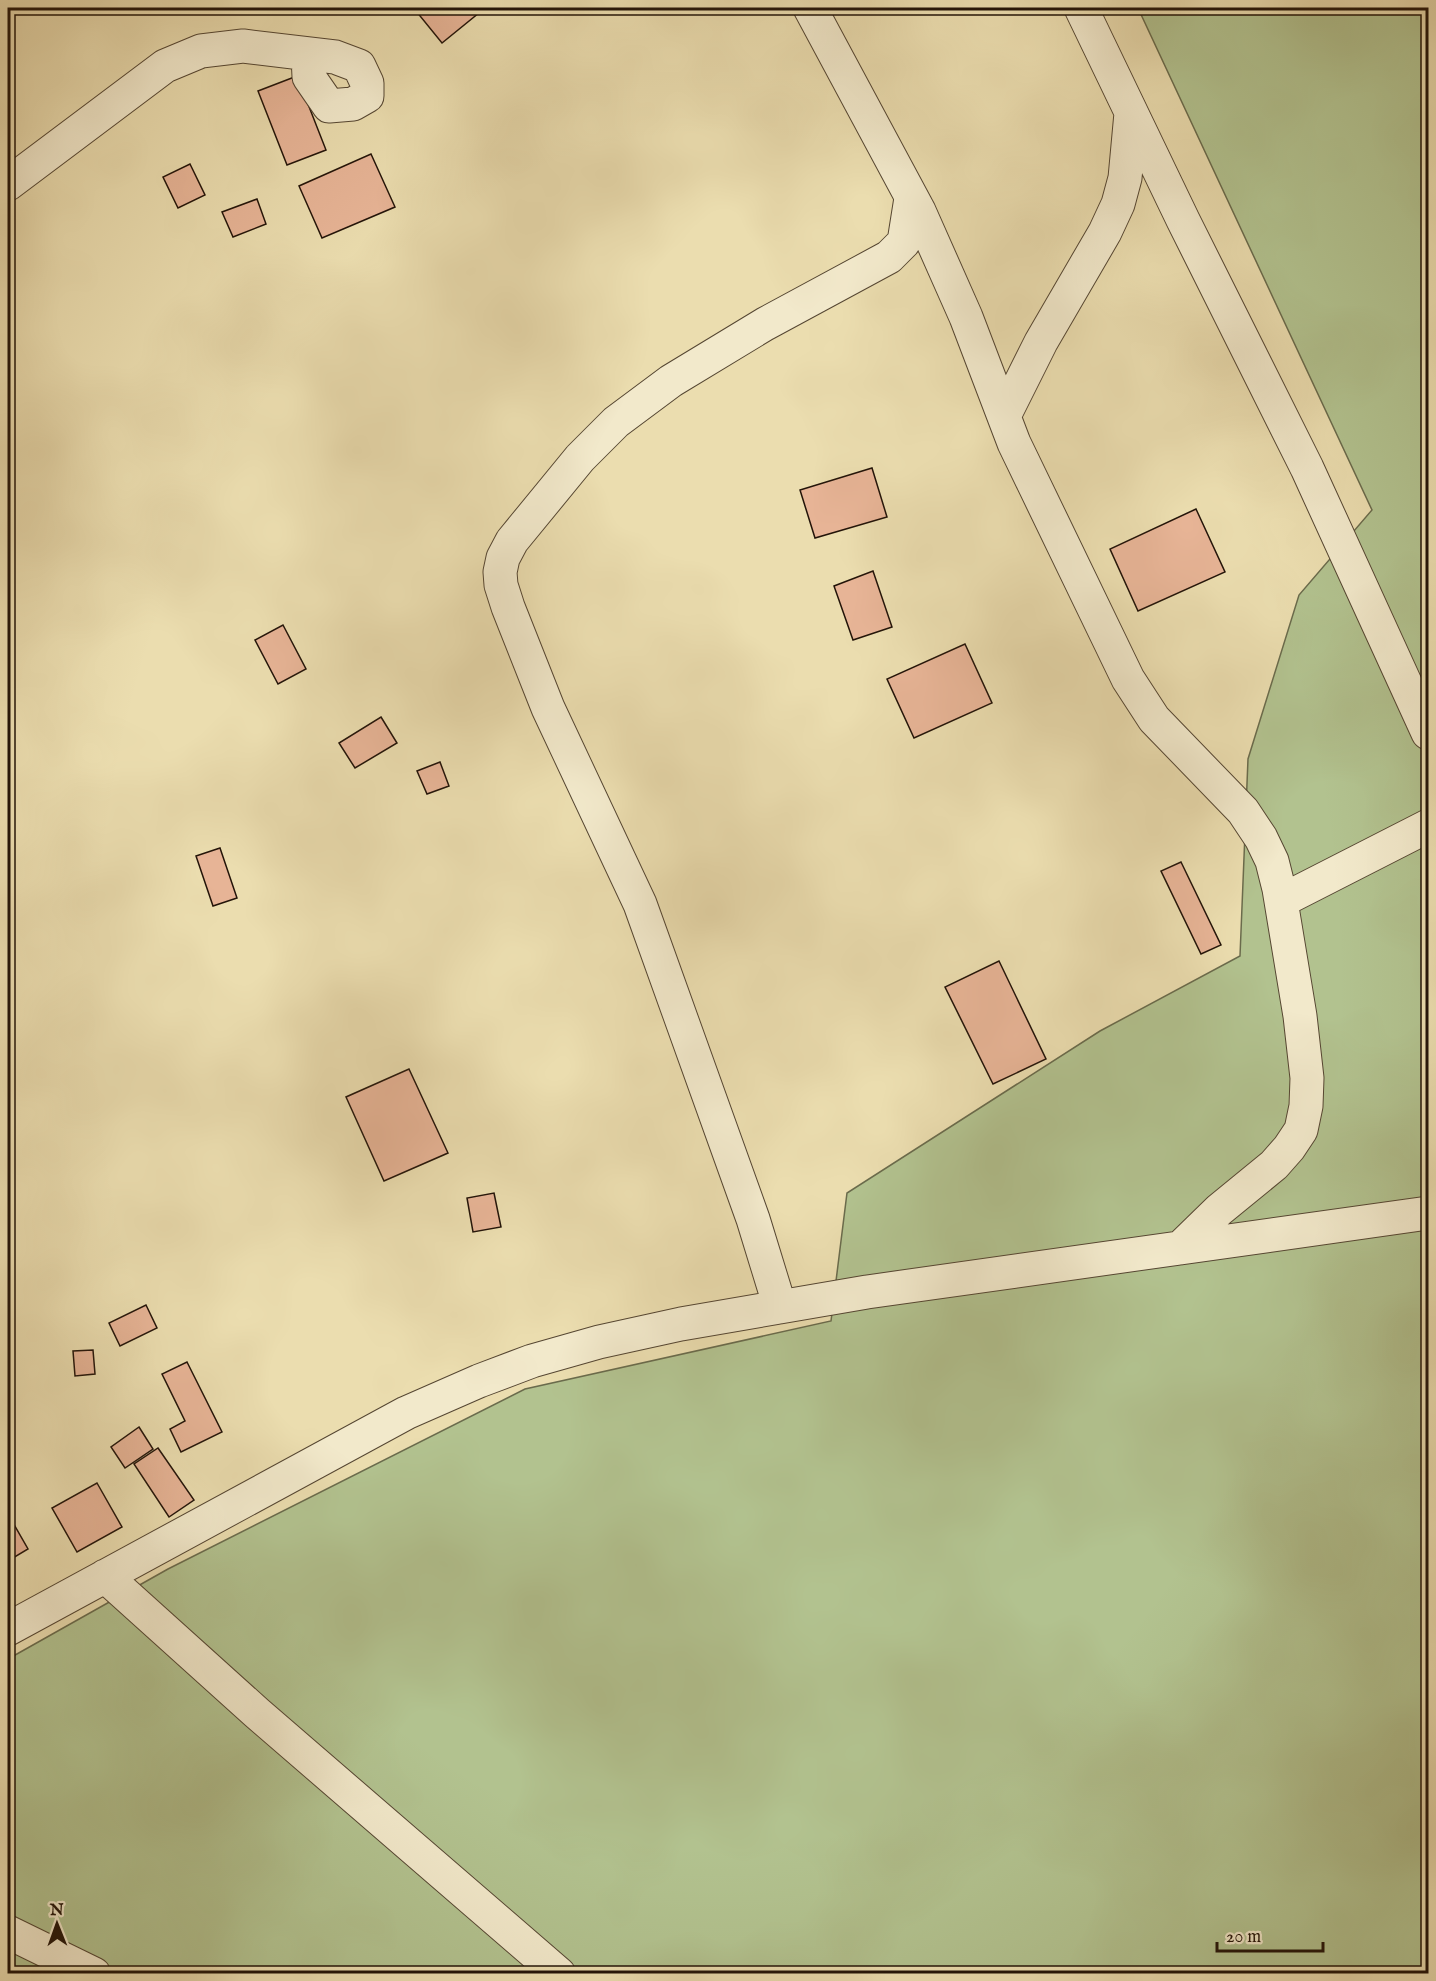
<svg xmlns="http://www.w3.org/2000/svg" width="1436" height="1981" viewBox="0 0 1436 1981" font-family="'IM FELL English',serif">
<rect width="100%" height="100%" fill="#ebddaf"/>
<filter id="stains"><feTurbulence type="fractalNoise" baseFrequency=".00333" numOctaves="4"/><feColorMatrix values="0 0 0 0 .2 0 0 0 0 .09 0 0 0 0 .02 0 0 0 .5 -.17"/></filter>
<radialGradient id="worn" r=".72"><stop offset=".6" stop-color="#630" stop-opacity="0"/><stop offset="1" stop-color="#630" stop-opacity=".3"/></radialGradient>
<path fill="#b2c28f" stroke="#6a6b4c" stroke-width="1.5" d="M1138 8H1428V1973H8V1659L168 1569 525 1389 831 1321 847 1193 1100 1031 1240 956 1248 759 1299 595 1372 510Z"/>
<path fill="#e7b496" stroke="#231409" stroke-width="1.5" d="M421 8H485L442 43 416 11Z
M297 76 326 150 287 165 258 91Z
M371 154 395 207 322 238 299 186Z
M190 164 205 195 178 208 163 177Z
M257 199 266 224 233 237 222 212Z
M872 468 887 517 815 538 800 490Z
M1196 509 1225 572 1138 611 1110 549Z
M873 571 892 627 853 640 834 586Z
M283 625 306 669 278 684 255 640Z
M965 644 992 703 914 738 887 679Z
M381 717 397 743 355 768 339 743Z
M440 762 449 786 427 794 417 771Z
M220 848 237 898 213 906 196 856Z
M1181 862 1221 945 1201 954 1161 871Z
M999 961 1046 1059 993 1084 945 987Z
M409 1069 448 1153 384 1181 346 1097Z
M494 1193 501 1227 473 1232 467 1198Z
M146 1305 157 1328 120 1346 109 1323Z
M93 1350 95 1374 75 1376 73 1351Z
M187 1362 222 1432 181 1452 170 1429 185 1421 162 1374Z
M139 1427 153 1449 125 1468 111 1447Z
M158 1448 194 1500 169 1517 134 1464Z
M97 1483 122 1527 77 1552 52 1508Z
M8 1514 28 1549 8 1561Z"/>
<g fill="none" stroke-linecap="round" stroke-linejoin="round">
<g stroke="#554632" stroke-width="35">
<path id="street" d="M810 8 919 211 966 317 1014 443 1128 679 1154 719 1243 811 1261 838 1272 861 1279 889 1300 1016 1307 1078 1306 1106 1301 1130 1289 1148 1274 1165 1219 1210 1180 1248
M1081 8 1183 220 1307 468 1428 733
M8 184 165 66 201 51 243 46 335 57 359 66 367 83V96L353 104 329 106 309 77 308 56
M1004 416 1041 342 1105 232 1118 204 1125 178 1131 113
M1281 901 1428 826
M780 1307 753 1219 640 904 548 708 508 607 501 585 500 572 503 558 512 541 580 458 616 422 671 381 765 324 889 257 904 242 911 198
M105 1576 257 1713 559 1974
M8 1629 406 1413 479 1381 532 1361 599 1342 681 1324 867 1292 1428 1213
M8 1932 94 1974"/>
</g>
<use href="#street" stroke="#f2e9cb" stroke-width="33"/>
</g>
<rect width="1436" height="1981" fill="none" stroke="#ebddaf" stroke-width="30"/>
<rect x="9" y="9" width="1418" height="1963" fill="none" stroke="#231409" stroke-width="3"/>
<rect x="15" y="15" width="1406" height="1951" fill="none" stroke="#231409" stroke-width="1.5"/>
<g transform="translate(57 1924) rotate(359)" stroke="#f2e9cb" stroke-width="4.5" paint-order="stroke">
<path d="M0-4.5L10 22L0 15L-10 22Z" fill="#231409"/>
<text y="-9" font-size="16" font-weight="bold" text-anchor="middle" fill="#231409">N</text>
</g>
<path d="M1217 1942v9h106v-9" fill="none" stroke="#231409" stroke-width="3"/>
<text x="1226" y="1942" font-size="18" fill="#231409" stroke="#f2e9cb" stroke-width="4.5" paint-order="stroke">20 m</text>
<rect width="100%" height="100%" filter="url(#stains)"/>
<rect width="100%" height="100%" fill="url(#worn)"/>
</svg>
